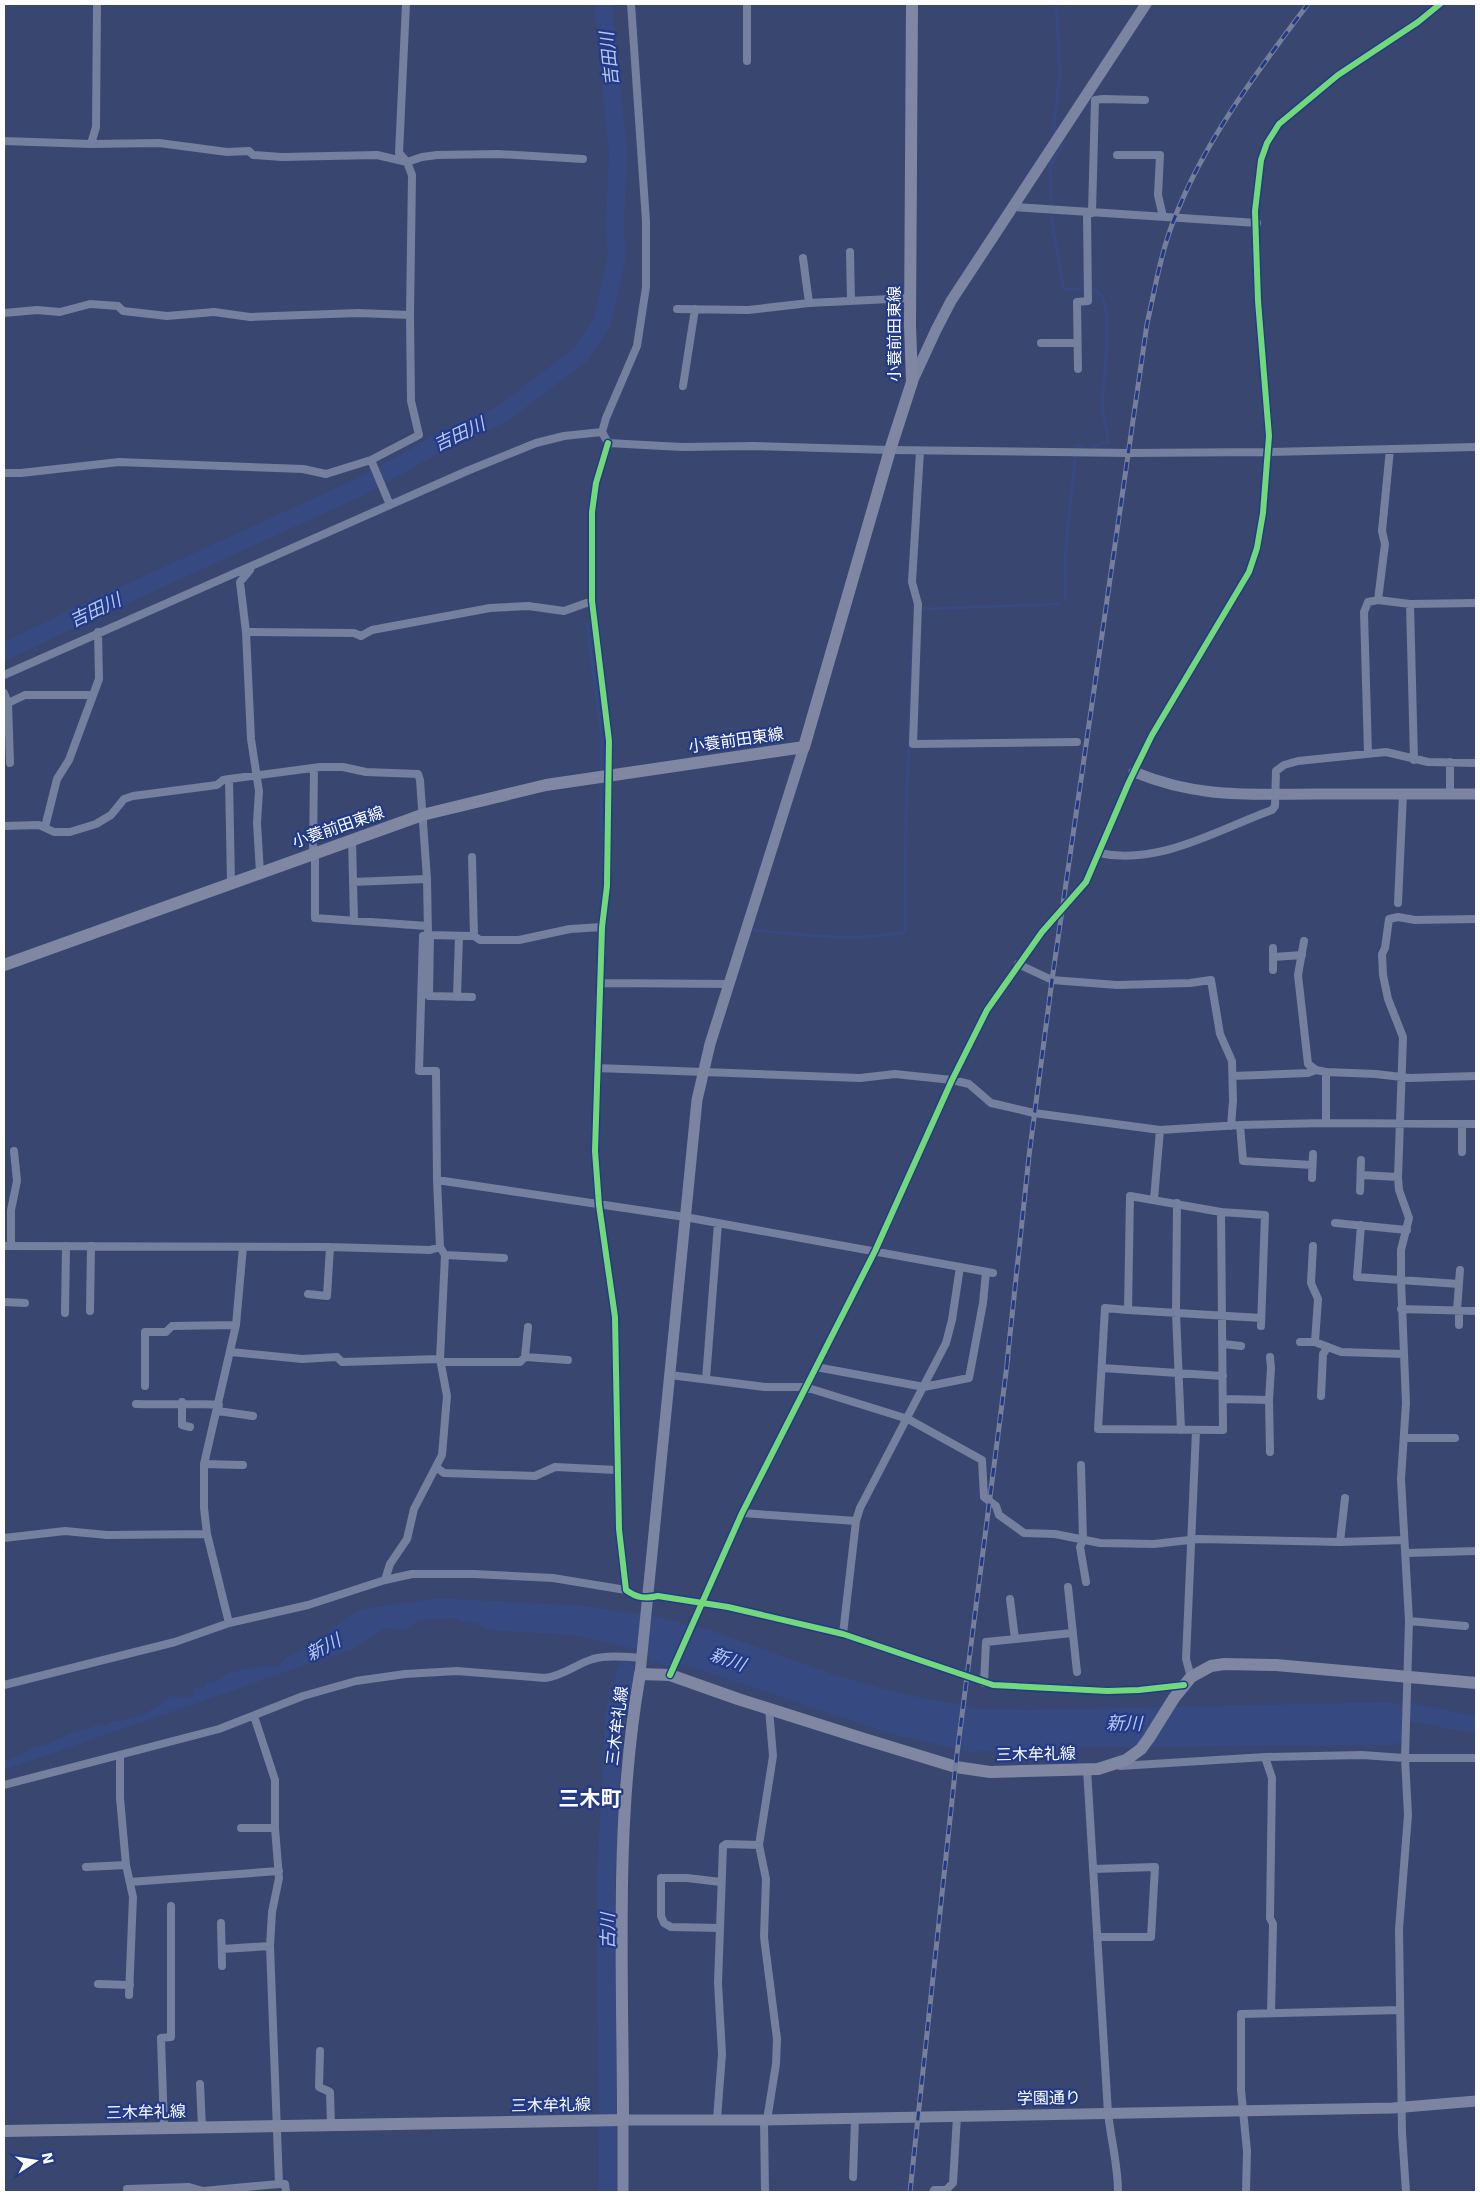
<svg xmlns="http://www.w3.org/2000/svg" width="1480" height="2196" viewBox="0 0 1480 2196" font-family="'DejaVu Sans','Noto Sans JP',sans-serif">
<rect width="100%" height="100%" fill="#394670"/>
<path fill="#374981" d="M438 1598 585 1606 658 1617 710 1630 835 1675 903 1694 982 1709 1029 1710 1390 1702 1409 1707 1408 1740 1391 1745 1076 1747 969 1752 888 1733 682 1664 676 1669 651 1661 647 1652 574 1635 486 1630 477 1623 463 1622 453 1618 419 1620 406 1630 384 1628 355 1648 4 1770V1761L23 1754 31 1748 48 1744 75 1731 88 1729 99 1724 107 1725C114 1720 117 1721 125 1720 137 1718 163 1706 170 1696L188 1697 194 1695V1687L203 1688 207 1683 220 1680 227 1673 262 1666H279L284 1659 316 1642 341 1622 362 1609Z"/>
<g fill="none" stroke-linecap="round" stroke-linejoin="round">
<path stroke="#374981" stroke-width="3" d="M1055 131 1054 124 1060 73 1056 4
M1051 203 1050 165 1064 143
M1051 217 1063 286 1067 290 1081 288
M1075 446H1082
M1092 447 1108 442C1108 431 1104 421 1103 411 1101 384 1114 320 1102 297 1100 294 1096 292 1093 289
M1066 600C1062 553 1072 502 1075 455
M922 609 1058 604
M587 624 601 731V773
M601 831V779
M754 930C804 935 856 942 905 932L906 817 913 635"/>
<path stroke="#374981" stroke-width="18" d="M4 652 76 617 360 487 459 432 501 415 580 355 602 322 617 257 615 225 618 151 603 4
M1389 1719 1410 1712 1476 1725
M608 2192 606 1882 614 1716 626 1671"/>
<path stroke="#757f9e" stroke-width="8" d="M747 61V4
M4 141 91 144 159 143 227 152 249 151 253 155 282 157 377 155 407 162 422 157 437 155 498 154 583 159
M91 144 96 127 97 4
M1117 155H1160L1158 195 1163 217
M1014 207 1257 223
M1092 213 1095 100 1103 99 1145 100
M850 252 851 301
M803 258 809 303
M677 309 748 310 809 303 910 298
M4 313 37 310 60 312 90 304 118 306 123 311 167 316 214 312 250 317 358 313 410 315
M1041 343H1077
M1078 369 1077 302 1088 301 1087 212
M683 386 695 309
M602 432 606 418 637 346 646 287V221L631 4
M608 443 596 483 592 512V601L609 741 607 886 602 927 595 1151 599 1205 615 1317 619 1529 626 1590C637 1598 645 1599 658 1596L728 1607 843 1634 993 1685 1107 1691 1139 1690 1184 1685
M920 451 912 582 918 604 913 744 1077 742
M371 460 390 505
M4 473H21L119 462 303 469 326 474 371 460 419 435 411 401 410 315 412 175 407 162 399 153 406 4
M250 570 240 582 246 632 251 739 259 791 257 823 260 873
M1378 600 1385 544 1382 531 1390 449
M1410 604 1414 760
M246 632 354 633 361 636 372 630 490 608 528 606 564 611 592 601
M4 675 467 471 536 443 564 436 602 432 608 443 682 447 753 446 890 450 1128 453 1267 452 1476 447
M4 693 8 703 10 763
M4 705 25 695H93
M1368 753 1364 612 1368 602 1378 600 1410 604 1476 603
M229 779 231 883
M1450 794V762
M4 826 39 825 54 832H70L96 824 111 815 124 799 133 796 217 785 223 780 229 779 320 767H343L366 772 418 774 420 780 427 879 428 935 423 936 419 1071H436L437 1180
M45 827 57 779 69 760 99 679 98 632
M352 839 354 921
M315 852V918L427 926
M313 853 314 768
M1099 853C1159 866 1217 830 1272 810L1275 806 1276 771 1284 765 1298 761 1386 752 1428 762 1476 763
M353 882 427 879
M1398 903 1403 794
M428 935 474 936 472 857
M430 935 429 996 472 997
M474 936 480 940H519L570 929 602 927
M1304 941 1298 975 1308 1064 1316 1070 1326 1072V1123
M1273 957 1302 955
M1018 964 1052 980 1117 985 1190 983 1211 980 1220 1034 1232 1061 1233 1101 1231 1126
M1273 970V948
M601 983 730 984
M457 997 459 936
M597 1068 860 1078 895 1074 952 1080 969 1084 991 1103 1000 1105 1034 1113 1160 1130 1240 1125 1326 1123 1476 1124
M1326 1072 1376 1074 1410 1078 1476 1076
M1233 1076 1308 1073 1316 1070
M1462 1124V1152
M1240 1125 1243 1161 1312 1165
M1361 1175 1398 1177
M1312 1178 1313 1154
M1360 1191 1361 1160
M1130 1196 1221 1212 1223 1430 1098 1429 1105 1308 1128 1310Z
M1154 1199 1160 1130
M1177 1203 1176 1313 1181 1430
M1221 1212 1265 1215 1261 1326
M1335 1223 1407 1230
M1361 1225 1357 1277 1459 1284
M4 1246 330 1247 430 1250 440 1247 437 1180 685 1217 993 1273
M11 1246V1210L17 1181 14 1151
M1313 1246 1311 1283 1318 1299 1315 1342 1341 1352 1403 1354
M445 1255 504 1258
M308 1294 327 1296 330 1247
M4 1302 25 1303
M1401 1309 1476 1311
M1128 1310 1261 1318
M1457 1310 1460 1270
M90 1311 91 1246
M65 1313 66 1246
M1459 1325V1310
M1300 1342H1315
M1223 1344 1241 1346
M231 1352 302 1359 337 1357 342 1362 440 1359
M525 1357 528 1327
M1270 1357 1271 1368 1269 1400 1270 1452
M441 1362H520L525 1357 568 1360
M816 1367 924 1387 969 1378 983 1303 986 1272
M1102 1368 1223 1376
M670 1375 765 1387H805L908 1419 982 1460 984 1497 996 1506 999 1515 1024 1533 1055 1534 1100 1543 1154 1544 1198 1539 1340 1542 1404 1540
M706 1379 718 1223
M145 1386V1332H166L172 1326 236 1325
M1321 1396 1323 1354 1327 1348
M1223 1399 1269 1400
M182 1402V1425L190 1427
M136 1404C164 1405 191 1403 219 1405
M218 1411 253 1416
M1404 1438H1455
M204 1464 243 1465
M1081 1465 1083 1540 1080 1547 1086 1582
M436 1467 444 1473 535 1476 555 1467 617 1470
M742 1513 856 1521
M4 1538 65 1531 107 1535 207 1534
M1340 1542 1345 1498
M1406 1553 1476 1551
M385 1580 390 1564 407 1539 414 1509 442 1455 447 1396 440 1359 445 1255 440 1247
M1068 1587 1077 1672
M1010 1599 1015 1639
M1409 1621 1465 1626
M229 1623 207 1534 204 1508V1464L236 1325 243 1247
M843 1634 856 1521 860 1508 946 1343 952 1320 960 1267
M670 1675 742 1513 875 1251 952 1080 987 1010 1042 932 1086 882 1129 782 1152 735 1249 572 1257 548 1263 513 1269 436 1258 301 1255 211 1261 160 1267 143 1279 124 1338 75 1418 22 1440 4
M1191 1677 1186 1659 1196 1431
M984 1683 986 1642 1072 1633
M4 1685 175 1642 229 1623 308 1605 385 1580 412 1574H474L553 1578 626 1590
M254 1716 275 1780V1828L279 1878 272 1912 270 1946 279 2184H285L286 2192
M120 1755V1798L126 1865 133 1897 129 1995
M1265 1757 1272 1778 1270 1918 1273 1924 1271 2013
M1120 1766 1265 1757 1362 1755 1405 1758H1476
M1087 1769 1108 2113C1111 2140 1118 2165 1118 2192
M4 1785 219 1729 303 1696 356 1681 405 1674 457 1671 545 1678C563 1676 576 1664 593 1659 609 1655 626 1657 642 1658
M241 1828H275
M86 1867 126 1865
M1093 1869 1155 1867 1151 1937H1097
M130 1882 279 1871
M221 1923 222 1966
M719 1928 671 1927 664 1923 661 1916V1878H687L721 1882
M222 1949 270 1946
M98 1984 130 1985
M320 2051 319 2087 330 2092 331 2125
M200 2084 202 2127
M717 2119 722 2054 718 1983 723 1846 726 1844 759 1845
M764 2120 765 2192
M767 2120 776 2064 777 2039 764 1937 766 1879 759 1845 773 1756 769 1709
M164 2128 161 2038 171 2037V1906
M853 2177 855 2118
M127 2189 189 2187 203 2191 279 2184
M933 2192 934 2190H946L953 2183 957 2116
M1246 2192 1247 2151 1241 2090V2014L1400 2010
M1406 2192 1402 2133 1399 1929 1408 1815 1405 1758 1409 1621 1401 1479 1406 1403 1401 1280V1250L1409 1218 1399 1190 1398 1177 1403 1037 1388 999 1383 975 1382 954 1385 948 1389 919 1398 917 1415 920 1476 919"/>
<path stroke="#7b84a1" stroke-width="11" d="M912 382 936 330 951 301 1146 4
M1134 772C1200 799 1248 794 1317 794 1370 794 1423 794 1476 794
M640 1674 697 1100 710 1044 804 747
M623 2192V2120H764L1393 2108 1476 2101"/>
<path stroke="#7f87a3" stroke-width="12" d="M4 965 422 815 546 785 804 747 890 450 912 382 910 325 912 4
M4 2131 623 2120C623 1972 614 1820 640 1674L670 1675 738 1699 861 1738 956 1767 990 1772 1098 1769 1126 1760 1141 1749 1149 1738 1174 1698 1191 1677 1211 1666 1224 1664 1276 1665 1476 1683"/>
<g stroke="#757f9c" stroke-width="5">
<path id="rail" d="M1007 1363 1029 1156 1052 980 1147 324C1155 289 1161 251 1175 217 1206 138 1258 71 1308 4
M910 2192 957 1754 1008 1357"/>
</g>
<use href="#rail" stroke="#223a87" stroke-width="3" stroke-dasharray="9" stroke-linecap="butt"/>
<g stroke="#223a87" stroke-width="9">
<path id="cycleway" d="M608 443 596 483 592 512V601L609 741 607 886 602 927 595 1151 599 1205 615 1317 619 1529 626 1590C637 1598 645 1599 658 1596L728 1607 843 1634 993 1685 1107 1691 1139 1690 1184 1685
M670 1675 742 1513 875 1251 952 1080 987 1010 1042 932 1086 882 1129 782 1152 735 1249 572 1257 548 1263 513 1269 436 1258 301 1255 211 1261 160 1267 143 1279 124 1338 75 1418 22 1440 4"/>
</g>
<use href="#cycleway" stroke="#71d979" stroke-width="6"/>
</g>
<g text-anchor="middle" dominant-baseline="central" stroke-width="4.5" stroke-linejoin="round" paint-order="stroke">
<g font-size="16" fill="#fff" stroke="#223a87">
<text transform="translate(894 334) rotate(-90)">小蓑前田東線</text>
<text transform="translate(736 740) rotate(-8)">小蓑前田東線</text>
<text transform="translate(338 827) rotate(-19)">小蓑前田東線</text>
<text transform="translate(617 1726) rotate(-83)">三木牟礼線</text>
<text transform="translate(1036 1754) rotate(-1)">三木牟礼線</text>
<text transform="translate(1049 2098) rotate(-1)">学園通り</text>
<text transform="translate(551 2105) rotate(-1)">三木牟礼線</text>
<text transform="translate(146 2112) rotate(-1)">三木牟礼線</text>
</g>
<g font-size="18" font-style="italic" fill="#b8c7f1" stroke="#223a87">
<text transform="translate(609 59) rotate(-96)">吉田川</text>
<text transform="translate(459 434) rotate(-25)">吉田川</text>
<text transform="translate(95 610) rotate(-25)">吉田川</text>
<text transform="translate(323 1647) rotate(-27)">新川</text>
<text transform="translate(728 1659) rotate(20)">新川</text>
<text transform="translate(1124 1723) rotate(1)">新川</text>
<text transform="translate(607 1931) rotate(-90)">古川</text>
</g>
<g font-size="21" font-weight="bold" fill="#fff" stroke="#223a87">
<text x="590" y="1799">三木町</text>
</g>
</g>
<rect width="1480" height="2196" fill="none" stroke="#ffffff" stroke-width="10"/>
<g transform="translate(35 2161) rotate(78)" stroke="#223a87" stroke-width="4" paint-order="stroke">
<path d="M0-4L9 19L0 12L-9 19Z" fill="#ffffff"/>
<text y="-8" font-size="14" font-weight="bold" text-anchor="middle" fill="#ffffff">N</text>
</g>
</svg>
